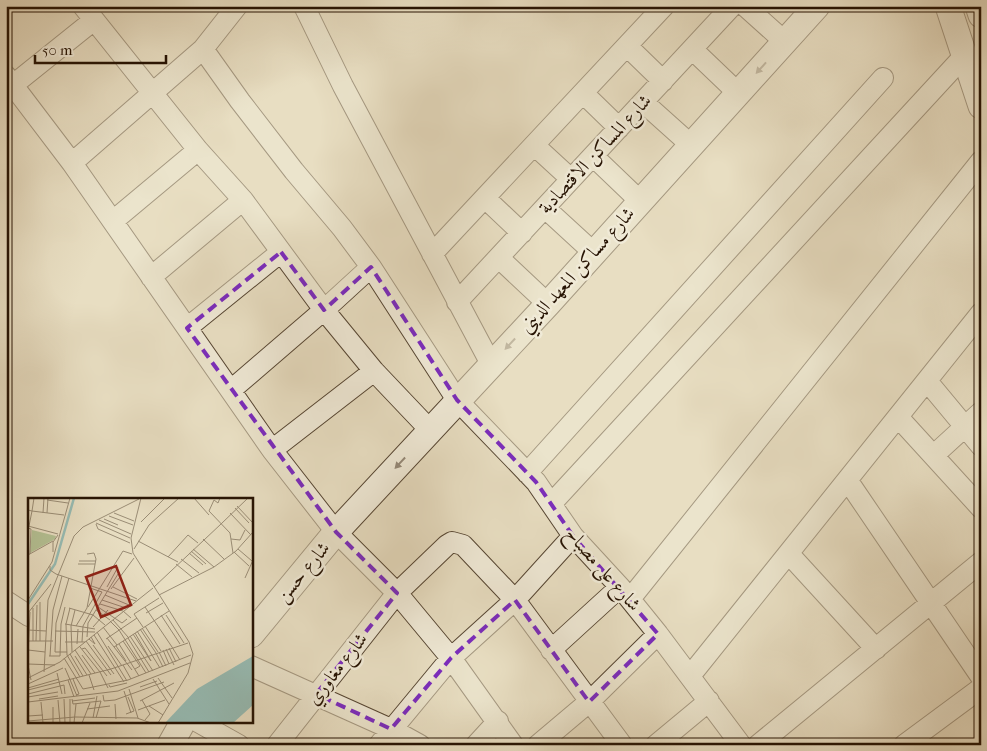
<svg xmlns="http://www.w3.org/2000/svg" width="987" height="751" viewBox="0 0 987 751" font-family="'IM FELL French Canon',Amiri,serif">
<rect width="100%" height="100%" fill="#e8dec2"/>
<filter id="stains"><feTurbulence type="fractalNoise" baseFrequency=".004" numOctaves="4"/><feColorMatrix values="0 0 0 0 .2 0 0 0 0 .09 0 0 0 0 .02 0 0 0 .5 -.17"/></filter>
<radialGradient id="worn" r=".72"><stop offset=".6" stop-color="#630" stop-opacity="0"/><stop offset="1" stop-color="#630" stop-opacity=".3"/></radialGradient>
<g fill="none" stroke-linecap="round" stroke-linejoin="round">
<g stroke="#564633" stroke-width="22">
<path id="minor" d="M83 6 198 150 243 200 324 310 374 371 430 430
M304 6 343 86 491 364
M745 6 785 42
M627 46 663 81
M203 49 240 101 294 171 342 228 371 267 457 400 536 482 573 536 620 587 658 634 741 745
M692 49 738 93
M6 76 72 163 272 450 336 532 397 593 451 658 513 745
M13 85 94 20
M583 93 619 128
M643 102 691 145
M534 145 571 179
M593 156 640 201
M72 163 203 49 237 6
M485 198 522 233
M545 208 593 252
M113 221 198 150
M432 254 664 6
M499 258 548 304
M151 277 243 200
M457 302 732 6
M187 328 281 252
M927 381 981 446
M231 390 324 310 371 267
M898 417 981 508
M272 450 374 371
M934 455 981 412
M527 473 883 78
M848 481 981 677
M552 503 964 56
M789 554 876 649
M630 599 981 161
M6 601 29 616
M551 650 620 587
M251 666 391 729 420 745
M690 676 981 313
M198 722 239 745
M277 745 397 593 447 545 452 542 463 545 515 600 622 745
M379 745 451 658 515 600 573 536
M476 745 498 721
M538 745 589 702 658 634
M656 745 709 701
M758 745 981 562
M904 745 981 688"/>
</g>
<g stroke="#564633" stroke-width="27">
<path id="tertiary" d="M948 6 981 106
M978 6 981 15
M251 635 336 532 548 304 817 6
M170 745 183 722"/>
</g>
<use href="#minor" stroke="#f0ead7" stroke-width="20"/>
<use href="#tertiary" stroke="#f0ead7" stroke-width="25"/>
</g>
<defs><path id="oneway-solid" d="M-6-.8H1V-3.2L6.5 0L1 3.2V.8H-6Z" transform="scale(1.25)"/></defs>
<g fill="#958978">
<use href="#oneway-solid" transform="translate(761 68) rotate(132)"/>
<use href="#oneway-solid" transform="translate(510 344) rotate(133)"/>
<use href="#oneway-solid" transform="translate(400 463) rotate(133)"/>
</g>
<path d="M0 0H987V751H0ZM281 252 324 310 371 267 457 400 536 482 573 536 658 634 589 702 515 600 451 658 391 729 316 694 397 593 336 532 187 328Z" fill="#e8dec2" fill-opacity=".55" fill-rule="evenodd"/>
<path fill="none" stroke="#7b2cbf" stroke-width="4" stroke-dasharray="10 6" stroke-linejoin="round" d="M281 252 324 310 371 267 457 400 536 482 573 536 658 634 589 702 515 600 451 658 391 729 316 694 397 593 336 532 187 328Z"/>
<g text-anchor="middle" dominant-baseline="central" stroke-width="5" stroke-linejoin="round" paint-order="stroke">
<g font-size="19" fill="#261303" stroke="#f0ead7">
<text transform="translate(595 154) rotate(-47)">شارع المساكن الاقتصادية</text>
<text transform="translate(577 270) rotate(-48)">شارع مساكن المعهد الديني</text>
<text transform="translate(603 569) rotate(49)">شارع على مصباح</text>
<text transform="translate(303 572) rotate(-50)">شارع حسن</text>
<text transform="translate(337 669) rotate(-52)">شارع مغاوري</text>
</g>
</g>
<g transform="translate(28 498)">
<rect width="225" height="225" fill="#e8dec2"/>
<path d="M4 32 28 38 27 41 2 55Z" fill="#b4c194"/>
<path d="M225 158V207L205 225H137L169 191Z" fill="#97bcb4"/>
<path fill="none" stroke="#97bcb4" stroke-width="2.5" d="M0 106 27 66 46 0"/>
<path fill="none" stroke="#9a8d76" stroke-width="1" d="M113 0 103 40 105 55 161 144 165 156 160 175 130 225M166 0 181 17M192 0 190 5 186 2 181 13 202 35 205 55M19 2 40 5M209 8 225 25M207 10 221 25M0 12 4 13 6 0M15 15 16 0M19 15 20 0M86 15 106 23M202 15 223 37M81 18 105 27M76 21 90 27M71 22 103 36M113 24 136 1M68 25 102 40M68 26 70 31 102 45M193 26 220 0M0 28 30 36M1 28 4 13 36 17M0 30 3 31 2 56M175 41 196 61M203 41 212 42 217 32M110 43 150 64M106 51 121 27 151 0M165 51 186 69M210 51 224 63M163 53 178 66M25 54V44L30 37M206 54 221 68M161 55 175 67M0 57 25 43M140 59 160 37 170 45M153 61 171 75M51 63H68M50 66H67M148 66 164 79M22 68V72L28 76 108 103M217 80 225 62M79 89 90 69M85 89 109 101M126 89 193 26M62 90 74 94 65 110M83 91 106 60M77 97 101 107M131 97 186 69 208 53 225 34M0 102 24 64 42 0M74 102 98 110M72 106 95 113 103 120M60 109 95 53 104 56M70 109 94 125 99 121M117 109 144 149M41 110 65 117 77 127M42 110 38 126 39 157 52 179M68 112 82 122M0 115 23 86M118 115 135 105M133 117 152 146M138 117 156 145M85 122 100 139M82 123 91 132 118 175M37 126 67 131M48 128 59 110 68 61 66 55 59 56M117 128 133 153M65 129 80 112M75 129 89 147M115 129 106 116 131 100M114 130 130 154M112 131 128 155M0 132 18 133M27 133 67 134M109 133 132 170M69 134 99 183M105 136 123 163 107 135M66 137 96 184M102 138 125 173M59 139 60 125 90 76M79 140 104 172M100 140 121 174M61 141 67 146 63 139M78 141 109 120M0 143H25M5 143V110M8 143 9 107M12 143V104M58 143 83 177M95 143 112 168 107 171M37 144H57M54 144 55 128 65 110M49 146 50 131M91 146 111 178M65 147 86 176M80 148 94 168M88 148 98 163M52 149 72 174 80 190M86 149 141 113M144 149 152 162M141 150 148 164M54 151 57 150 79 178M138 151 146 167M0 152 17 154M47 152 63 176M135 152 141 166M39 154H27L28 125 41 80M44 154 43 128 47 112M131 154 138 168M128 155 135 169M42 156 55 178M54 157 67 175M21 158H32L33 126 37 109M22 158 25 112 34 78M47 158 59 177M0 159 2 114M36 160 55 191 100 182 163 157M0 166 27 167M0 167 3 182M95 167 103 181M37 170 49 198M16 174 20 102 46 38 55 29 111 1M29 175 34 196M61 177 66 192M0 180 32 164 125 90M130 180 144 200M45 181 51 196 48 197M125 181 141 206M40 182 46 199M0 186 35 170M81 187 82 189 99 185M112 189 129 183M0 190 31 181M101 191 110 220M0 192 83 171 160 145M96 193 103 215M0 196 36 187 37 196M75 197 76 203 87 202 136 184M0 199 30 194M11 201 30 198M36 201 37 225M44 201 45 206 73 203M30 202 32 225M114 202 122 216 117 222M44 203 67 200M112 203 146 185M0 204 90 193 162 165M13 204 15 225M87 206 88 221M121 208 135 217M25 209V225M59 211 82 208M110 212 137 202M98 216 106 213 100 199M0 218 15 217M65 220 69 198M68 220 73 203M0 223 47 219 109 220 123 225M42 225V201M46 225 48 206M54 225 62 205"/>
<path fill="#8f2418" fill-opacity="0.15" stroke="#8f2418" stroke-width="2.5" d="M88 68 103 107 73 119 58 79Z"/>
<rect width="225" height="225" fill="none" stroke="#261303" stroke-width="2.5"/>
</g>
<rect width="987" height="751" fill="none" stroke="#e8dec2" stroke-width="25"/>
<rect x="8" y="8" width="972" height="736" fill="none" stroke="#261303" stroke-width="2.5"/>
<rect x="12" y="12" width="962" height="726" fill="none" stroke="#261303"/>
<path d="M35 55v8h131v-8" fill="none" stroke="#261303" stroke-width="2.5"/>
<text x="42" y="55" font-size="15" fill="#261303" stroke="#f0ead7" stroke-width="4" paint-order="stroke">50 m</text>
<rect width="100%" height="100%" filter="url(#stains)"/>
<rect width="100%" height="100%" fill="url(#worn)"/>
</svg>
